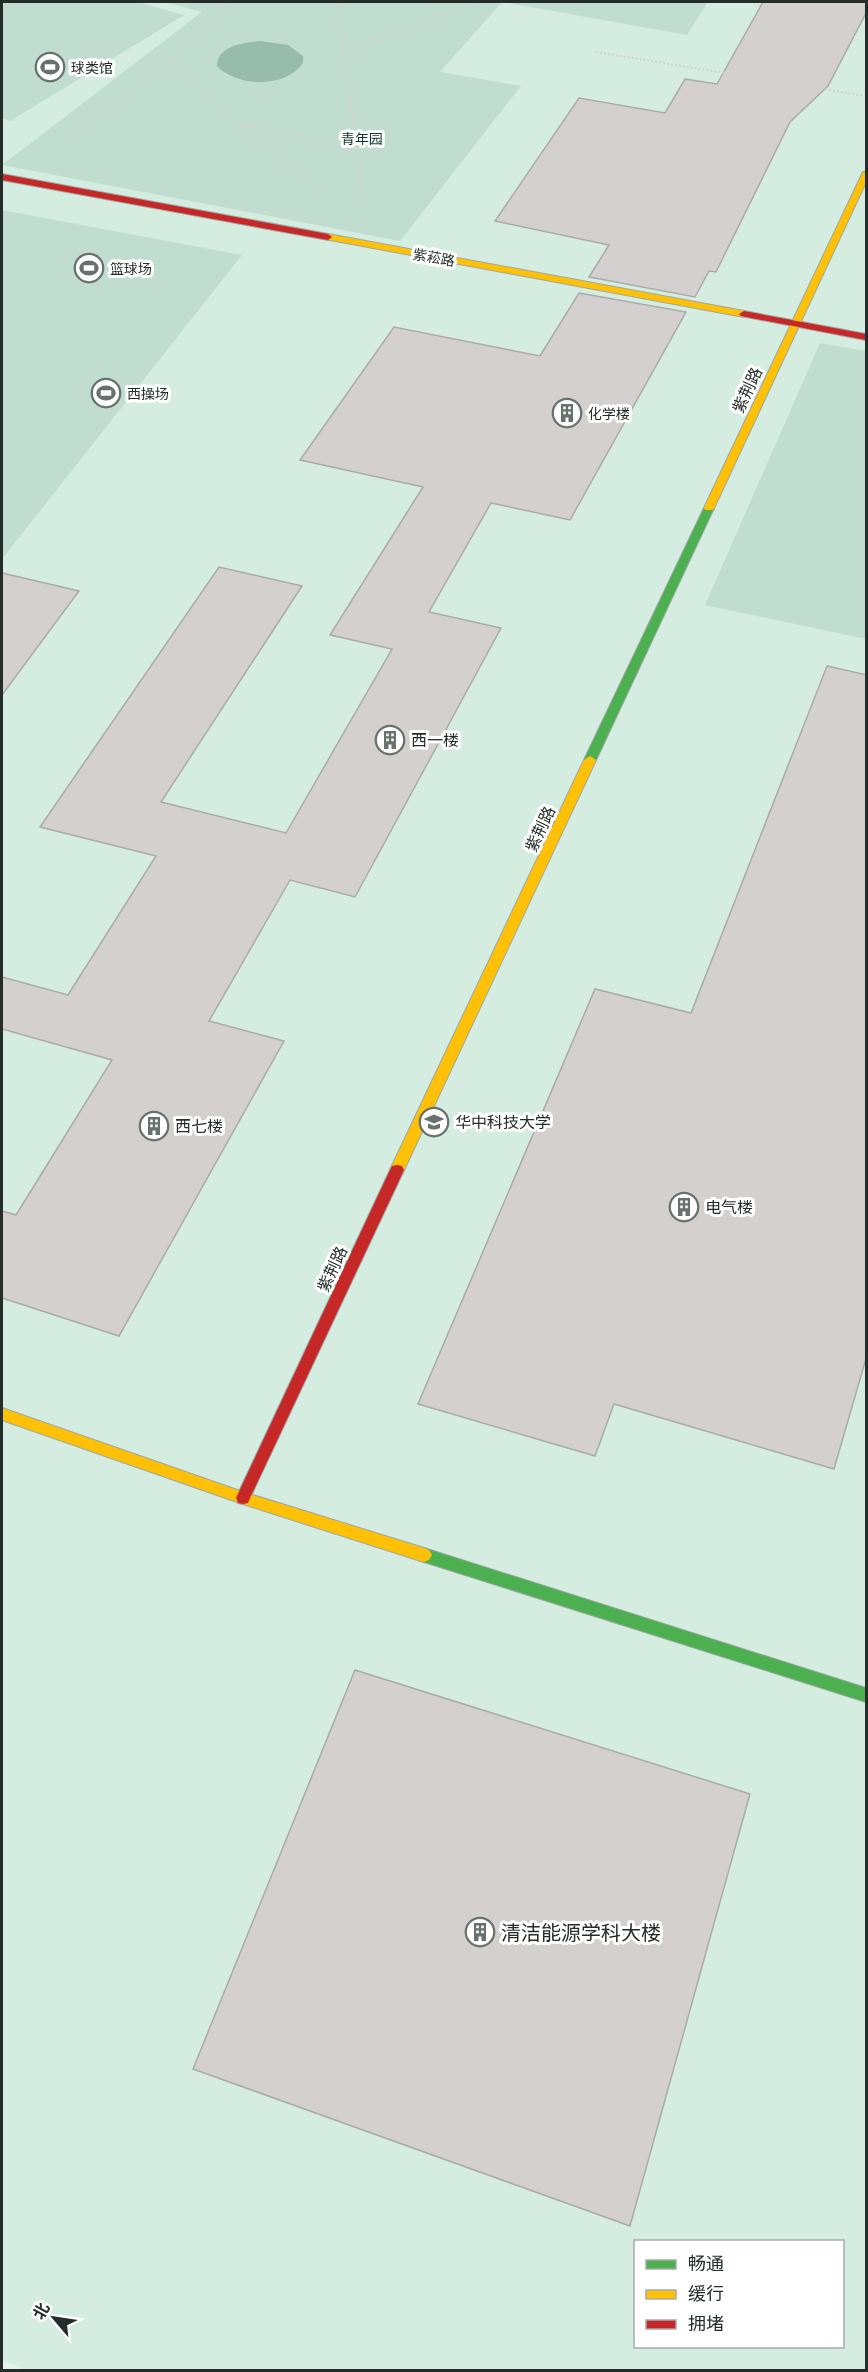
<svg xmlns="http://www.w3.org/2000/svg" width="868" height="2372" viewBox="0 0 868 2372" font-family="'Open Sans','Noto Sans SC',sans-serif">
<rect width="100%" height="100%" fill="#e6f2ec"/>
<path fill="#d5ece1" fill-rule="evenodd" d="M2 2H866V2370H26L2 2360ZM636 2242H842V2346H636Z"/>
<path fill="#c0ddd0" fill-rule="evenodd" d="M2 2H138L184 15 10 121 2 118Z
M164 2H708L687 35 502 2 440 72 521 86 400 241 2 165 202 12ZM303 63C287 88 246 85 223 73Z
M2 210 242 255 2 559Z
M820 343 866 351V639L705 605Z"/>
<path fill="#97bbac" d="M260 41 288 45 303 56V63C286 89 236 87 217 66 218 45 243 43 260 41Z"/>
<path fill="#d4d0d0" stroke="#aaaba9" stroke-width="1.5" d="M763 2H867V11L828 86 790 122 716 272 709 271 695 297 589 277 609 245 495 221 579 98 665 113 685 79 717 84Z
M579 293 686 312 570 520 491 503 429 612 501 628 355 897 290 880 209 1021 284 1041 119 1336 2 1298V1211L16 1215 112 1060 2 1029V977L68 995 156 856 40 827 219 567 302 586 161 802 286 833 392 649 330 635 423 487 300 460 394 327 540 356Z
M2 573 79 591 2 695Z
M827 666 867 675V1355L834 1469 614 1404 595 1456 418 1404 595 989 691 1013Z
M355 1670 750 1794 630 2226 193 2069Z"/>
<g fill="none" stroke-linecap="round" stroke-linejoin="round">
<g stroke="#9ea7a3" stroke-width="2">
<path id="fast" d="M709 505 714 508 596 760 594 763H586L584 760 704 508Z
M424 1548 866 1688V1702L424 1562 419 1560 416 1555 419 1550Z"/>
</g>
<g stroke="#9ea7a3" stroke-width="2">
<path id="slow" d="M863 172H866V182L714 508 713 510H705L704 508Z
M328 234 744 311 749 314 744 317 325 239 324 237Z
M590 756 596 760 404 1170 402 1174H392L390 1170 584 760Z
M2 1408 243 1492 424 1548 429 1550 432 1555 429 1560 424 1562 243 1504 2 1420Z"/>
</g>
<g stroke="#9ea7a3" stroke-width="2">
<path id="jam" d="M2 174 328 234 332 237 328 240 2 180Z
M744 311 866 334V340L741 316 739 314Z
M397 1165 402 1166 404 1170 250 1498 248 1503 243 1504 238 1503 236 1498 390 1170 392 1166Z"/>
</g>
<path stroke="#d0d3d2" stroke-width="2" stroke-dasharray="2 2" stroke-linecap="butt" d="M209 2 225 6
M338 2 363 206
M596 52 866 96
M344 54 475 2
M172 60 237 123 324 196
M241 124 356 153
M60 148 172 60 228 2"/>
<use href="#fast" fill="#4caf50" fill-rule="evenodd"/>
<use href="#slow" fill="#ffc107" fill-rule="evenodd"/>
<use href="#jam" fill="#c62828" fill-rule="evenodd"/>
</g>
<defs>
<g id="stadium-ring" transform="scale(1.5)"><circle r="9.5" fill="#fff" stroke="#68726d" stroke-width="1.5"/><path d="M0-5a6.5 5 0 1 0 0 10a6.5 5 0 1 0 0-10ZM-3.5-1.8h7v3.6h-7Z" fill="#68726d"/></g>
<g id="building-ring" transform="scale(1.5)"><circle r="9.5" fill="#fff" stroke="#68726d" stroke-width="1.5"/><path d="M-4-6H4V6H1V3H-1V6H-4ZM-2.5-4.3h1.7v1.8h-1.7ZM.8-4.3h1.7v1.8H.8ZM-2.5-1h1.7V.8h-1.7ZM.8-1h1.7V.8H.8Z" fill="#68726d"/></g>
<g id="university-ring" transform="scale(1.5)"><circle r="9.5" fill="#fff" stroke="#68726d" stroke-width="1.5"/><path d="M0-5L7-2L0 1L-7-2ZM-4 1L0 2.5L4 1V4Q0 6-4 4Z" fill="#68726d"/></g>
</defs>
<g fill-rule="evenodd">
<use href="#stadium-ring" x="50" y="67"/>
<use href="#stadium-ring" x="89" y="268"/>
<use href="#stadium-ring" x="106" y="393"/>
<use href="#building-ring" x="567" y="413"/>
<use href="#building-ring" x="390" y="740"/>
<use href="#university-ring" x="434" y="1122"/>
<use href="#building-ring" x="154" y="1126"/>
<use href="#building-ring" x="684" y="1207"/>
<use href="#building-ring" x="480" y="1932"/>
</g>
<g text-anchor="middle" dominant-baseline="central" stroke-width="6" stroke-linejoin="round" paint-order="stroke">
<g font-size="14" fill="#242d29" stroke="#fff" text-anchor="start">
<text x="71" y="67">球类馆</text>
<text x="110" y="268">篮球场</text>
<text x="127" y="393">西操场</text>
<text x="588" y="413">化学楼</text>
</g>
<g font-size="14" fill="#0c3628" stroke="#fff">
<text x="362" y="138">青年园</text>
</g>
<g font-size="14" fill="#242d29" stroke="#fff">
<text transform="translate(434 257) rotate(10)">紫菘路</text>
</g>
<g font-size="16" fill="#242d29" stroke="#fff">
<text transform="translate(747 390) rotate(-65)">紫荆路</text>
<text transform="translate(540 829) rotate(-65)">紫荆路</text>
<text transform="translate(332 1269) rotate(-65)">紫荆路</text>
</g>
<g font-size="16" fill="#242d29" stroke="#fff" text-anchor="start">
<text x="411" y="740">西一楼</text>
<text x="455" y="1122">华中科技大学</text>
<text x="175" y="1126">西七楼</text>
<text x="705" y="1207">电气楼</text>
</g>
<g font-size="20" fill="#242d29" stroke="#fff" text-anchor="start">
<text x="501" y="1932">清洁能源学科大楼</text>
</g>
</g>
<rect width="868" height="2372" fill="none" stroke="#242d29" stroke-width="6"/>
<rect x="634" y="2240" width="210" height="108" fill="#ffffff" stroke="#a7aba9" stroke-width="1.5"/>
<rect x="646" y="2260" width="30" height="9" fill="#4caf50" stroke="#a7aba9" stroke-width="1.5"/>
<text x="688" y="2270" font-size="18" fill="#242d29">畅通</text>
<rect x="646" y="2290" width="30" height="9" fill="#ffc107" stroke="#a7aba9" stroke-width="1.5"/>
<text x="688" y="2300" font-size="18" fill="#242d29">缓行</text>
<rect x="646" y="2320" width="30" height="9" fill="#c62828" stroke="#a7aba9" stroke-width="1.5"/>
<text x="688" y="2330" font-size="18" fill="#242d29">拥堵</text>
<g transform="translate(54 2318) rotate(299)" stroke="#ffffff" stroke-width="4.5" paint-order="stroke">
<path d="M0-4.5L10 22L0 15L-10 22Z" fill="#242d29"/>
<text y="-9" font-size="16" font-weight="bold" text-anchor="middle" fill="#242d29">北</text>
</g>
</svg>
